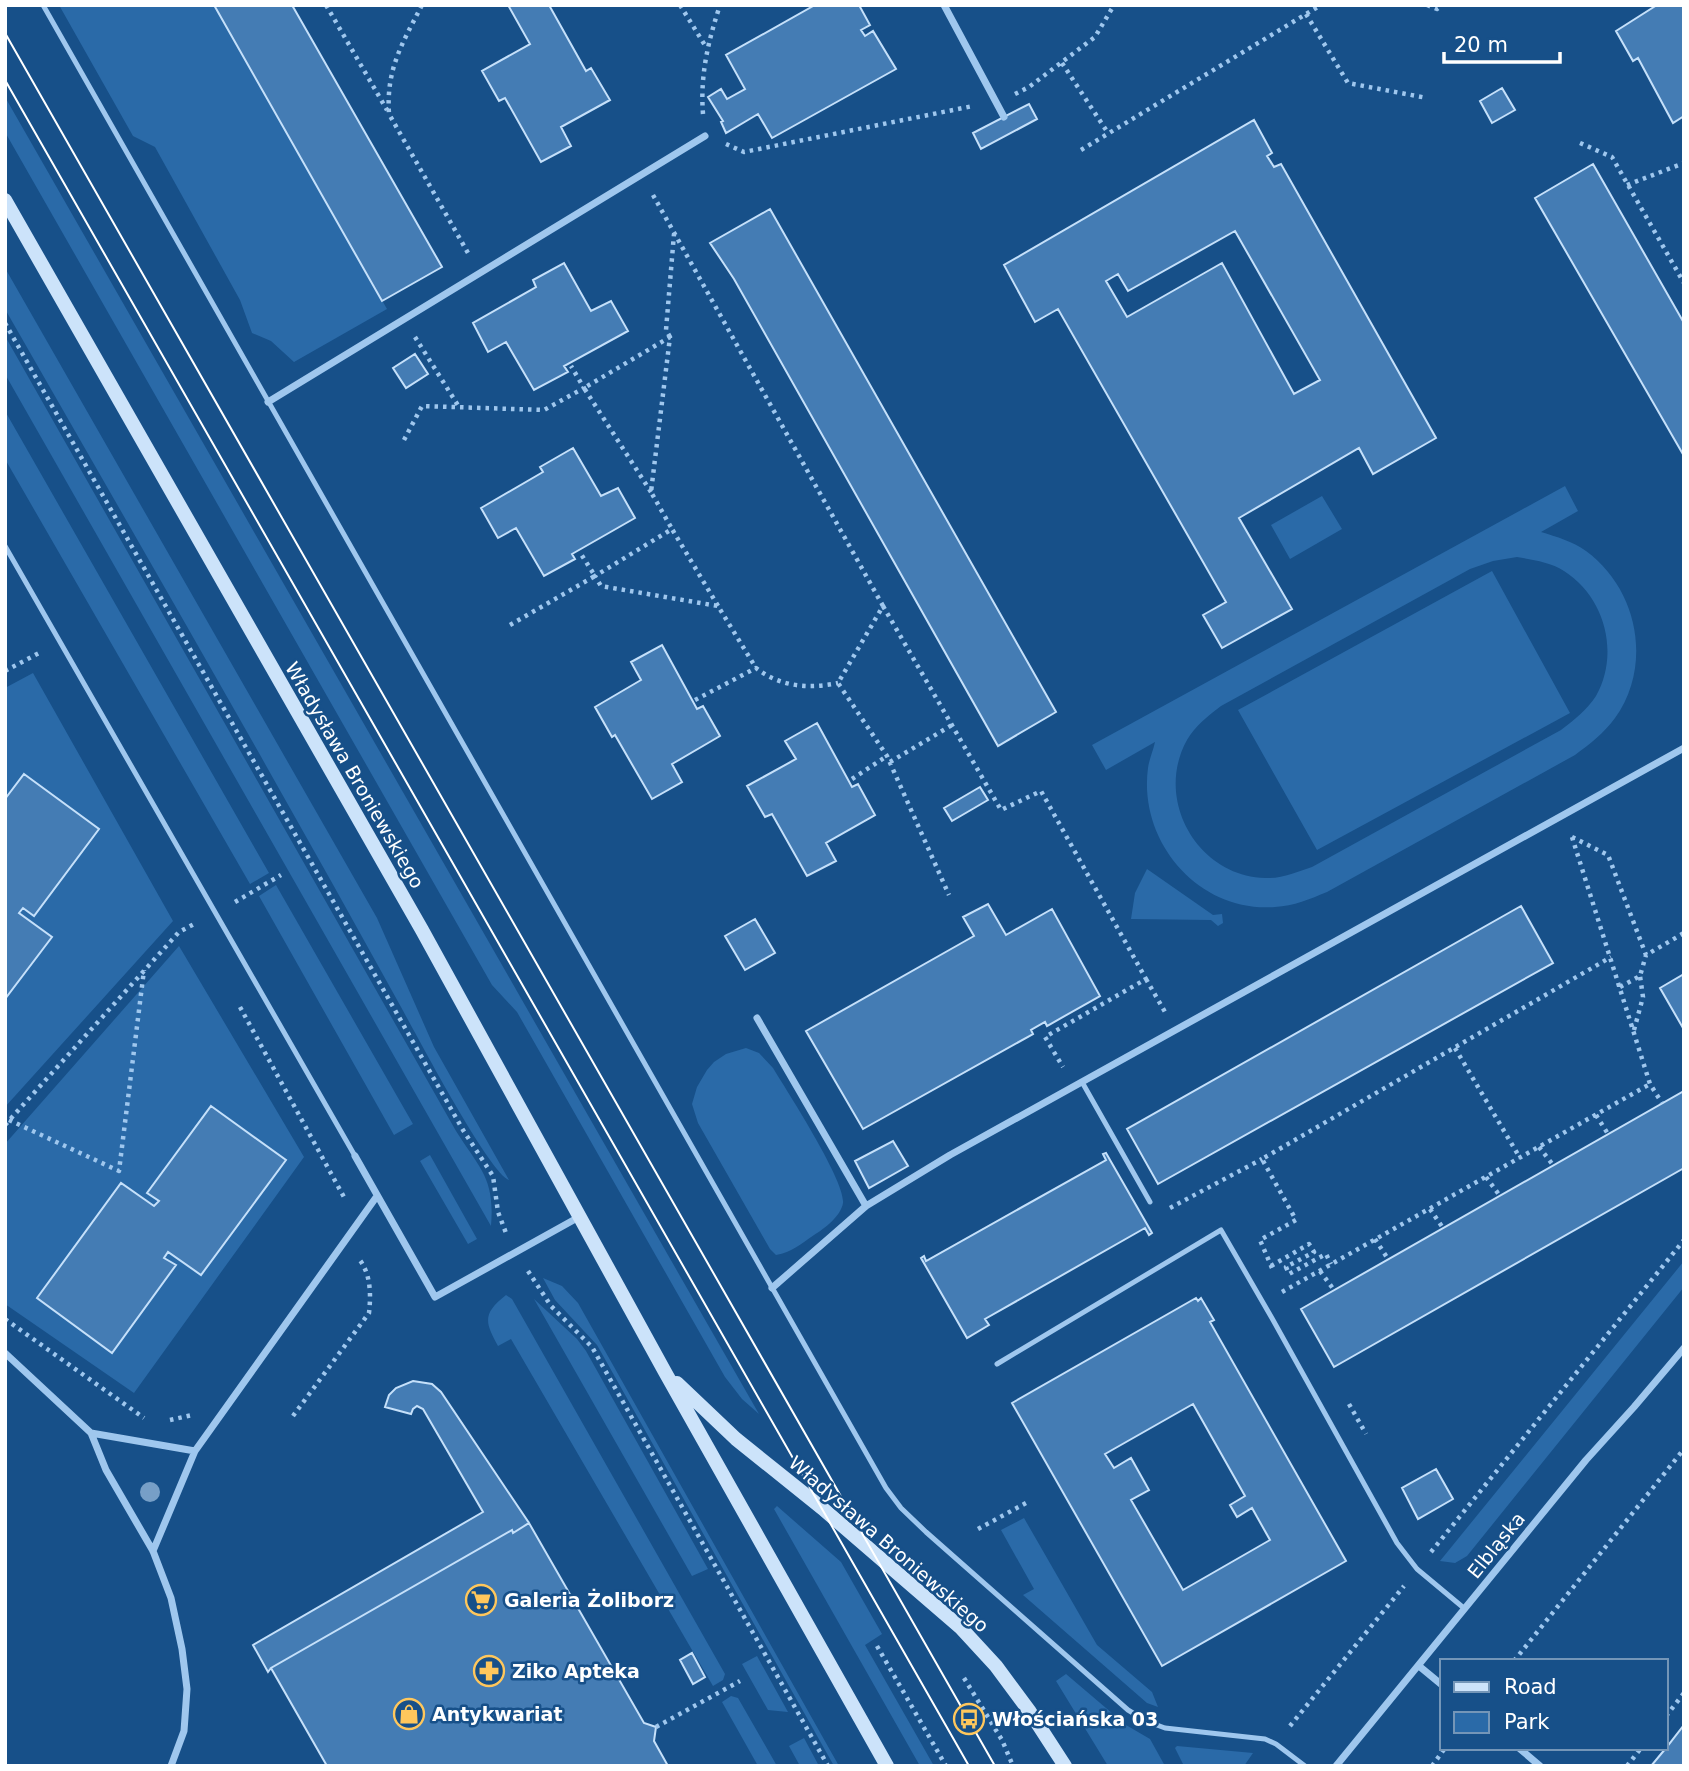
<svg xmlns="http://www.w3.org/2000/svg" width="1689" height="1771" viewBox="0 0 1689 1771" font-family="'DejaVu Sans',sans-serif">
<rect width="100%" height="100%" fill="#175089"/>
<path fill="#2a6aa8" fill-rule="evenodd" d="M59 5H214L387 309 294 362 271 341 252 333 240 300 155 147 133 136Z
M5 97 759 1414 742 1399 725 1377 517 1012 492 985 5 132Z
M5 268 377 918 434 1047 509 1180C489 1173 416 1034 401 1007 272 773 138 541 5 309Z
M5 336 456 1131C480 1169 495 1178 491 1226L5 374Z
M5 411 269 873 250 884 5 459Z
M1565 486 1578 511 1541 532C1557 537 1572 541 1586 551 1638 589 1653 665 1615 718 1604 733 1590 744 1575 755L1327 892C1310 899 1294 906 1275 907 1199 913 1138 842 1148 768 1149 760 1153 751 1155 742L1106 770 1092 745ZM1517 557C1533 560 1550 562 1564 571 1605 597 1620 653 1596 696 1587 710 1574 720 1561 730L1312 867C1297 872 1281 879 1265 878 1197 876 1154 799 1187 740 1195 726 1208 716 1221 706L1470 569 1493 561Z
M1322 496 1342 529 1290 559 1271 525Z
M1492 571 1570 713 1317 850 1238 710Z
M33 673 173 921 5 1107V688Z
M1147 869 1213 915 1222 914 1223 923 1218 926 1211 920 1131 919 1135 893Z
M276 885 413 1124 394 1135 259 896Z
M179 946 304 1157 134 1393 5 1304V1144Z
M746 1048 759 1053 773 1068C787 1091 846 1182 843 1203 841 1216 824 1229 814 1235 801 1244 792 1252 776 1255L770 1249 698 1123 692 1104 697 1087 707 1070 714 1062 726 1054Z
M430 1155 477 1239 468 1244 420 1161Z
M1684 1261V1287L1467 1556 1455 1563 1440 1561Z
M543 1278 562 1286 578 1303 839 1766H834L597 1345 555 1300Z
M506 1295 512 1299 725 1674 723 1680 713 1686 511 1339 498 1346C485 1322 482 1314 506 1295Z
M534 1299 577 1339 586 1351 708 1569 692 1576Z
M777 1506 841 1562 882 1634 865 1645 934 1766H920L774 1509Z
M1024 1518 1097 1645 1152 1692 1158 1707 1147 1703 1023 1595 1034 1589 1001 1530Z
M757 1656 788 1712 768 1710 742 1664Z
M1066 1674 1126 1725 1150 1739 1165 1766H1108L1056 1681Z
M731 1696 738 1698 777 1766H758L722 1702Z
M804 1738 819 1766H800L789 1746Z
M1177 1746 1253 1753 1244 1766H1184L1175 1748Z"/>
<path fill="#447cb4" stroke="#c5e0fa" stroke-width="2" fill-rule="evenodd" d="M214 5H292L442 267 382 301Z
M508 5H549L586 71 591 68 610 100 561 127 571 146 541 162 505 98 499 101 482 71 530 44Z
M815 5H859L870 25 861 30 865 36 873 31 896 69 772 138 758 114 726 133 721 122 723 121 708 97 721 89 727 99 745 89 726 55Z
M1657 5H1684V116L1673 123 1638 58 1633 61 1616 31Z
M1502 88 1515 110 1492 123 1480 101Z
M1029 104 1037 119 981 149 973 133Z
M1254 120 1272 153 1267 156 1274 167 1281 164 1436 438 1373 474 1359 448 1239 518 1292 609 1222 648 1203 615 1226 602 1058 309 1035 322 1004 265ZM1235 231 1320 380 1294 394 1222 263 1127 317 1106 281 1118 274 1128 291Z
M1593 164 1684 323V456L1535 198Z
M770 209 1056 712 998 746 734 279 710 243Z
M564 263 591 311 611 301 628 331 564 366 568 372 534 390 506 342 488 352 473 323 536 287 533 280Z
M415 354 428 374 406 388 393 368Z
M573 448 601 496 618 488 635 518 572 554 575 559 544 576 516 528 498 538 481 508 543 472 540 467Z
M662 645 697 709 703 706 720 736 672 764 682 782 652 799 615 735 612 737 595 707 641 680 631 662Z
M817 723 852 787 858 784 875 815 826 843 836 861 807 876 772 814 765 817 747 786 796 759 785 741Z
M24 774 99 829 34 916 23 908 19 913 52 937 5 999V799Z
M980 787 988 800 952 821 944 808Z
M988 904 1006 935 1052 909 1100 996 1047 1026 1045 1022 1031 1030 1033 1034 863 1129 806 1031 974 936 963 917Z
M1521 906 1553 963 1158 1184 1127 1129Z
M755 919 775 953 745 970 725 936Z
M1684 974V1028H1683L1660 988Z
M1684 1091V1168L1334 1367 1301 1309Z
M211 1106 286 1160 201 1275 168 1252 164 1258 176 1265 112 1353 37 1298 121 1183 154 1206 159 1201 147 1193Z
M893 1141 908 1166 869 1188 855 1161Z
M1106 1153 1152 1233 1149 1235 1145 1228 985 1319 989 1325 967 1338 921 1258 924 1256 926 1261 1106 1160 1103 1154Z
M1196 1298 1198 1301 1201 1298 1214 1320 1210 1322 1346 1561 1162 1666 1012 1403ZM1193 1404 1245 1496 1230 1505 1237 1517 1252 1508 1270 1540 1183 1590 1131 1500 1149 1490 1131 1458 1114 1468 1105 1454Z
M413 1381 432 1384 441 1392 529 1523 513 1533 512 1530 271 1668 268 1672 253 1645 483 1512 423 1409 417 1406 413 1409 411 1414 385 1407 389 1395 396 1388Z
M1436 1469 1453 1499 1418 1519 1402 1488Z
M529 1523 644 1723 656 1727 654 1741 668 1766H327L271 1668 512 1530 513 1533Z
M692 1653 705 1677 693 1684 680 1660Z
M1684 1725V1766H1651L1666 1748Z"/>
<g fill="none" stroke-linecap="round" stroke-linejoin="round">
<path stroke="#9fc7ee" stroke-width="4.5" stroke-dasharray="3.5 5" stroke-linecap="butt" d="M326 5 387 110
M422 5C402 44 386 69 389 114L468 253
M680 5 706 47
M1427 5 1437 9 1442 5
M1306 14 1348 83 1427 98
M1062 63 1108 133
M1015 94 1029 87 1095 37 1114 5
M703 114C700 75 708 42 720 5
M1580 143 1612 157 1684 283
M726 144 744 152 973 106
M1081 150 1321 5
M1627 185 1684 163
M653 195 883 606 838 683 887 756 949 895
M5 323 463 1130 493 1176 498 1212 506 1233
M415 337 459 407
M670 337 666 330 674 234
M404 440 422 406 544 410 584 388 571 366
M651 492 584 388 670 337 651 492 672 529
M718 606 672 529 595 576 601 586 718 606 756 668
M883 606 1001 810 1041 791 1146 979 1045 1037 1063 1067
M510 625 595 576 581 554
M5 671 39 653
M695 700 756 668C780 687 809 689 838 683
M890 762 952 725
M852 779 887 756
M1572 837 1650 1084 1662 1103
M1572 837 1608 855 1646 955 1684 933
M235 902 281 875
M1146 979 1165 1012
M1620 987 1640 976 1646 955
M240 1007 345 1199
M1634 1030 1643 997 1640 976
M1455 1048 1520 1158
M1596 1115 1608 1134
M9 1120 119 1171 144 970
M5 1125 179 932 196 923
M1539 1147 1553 1165
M1486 1177 1500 1196
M1170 1208 1262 1159
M1430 1209 1443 1228
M1375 1239 1388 1259
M1271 1266 1309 1244 1314 1252 1286 1267 1289 1274 1326 1254 1331 1264
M1272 1268 1260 1240 1296 1220 1262 1159 1611 957
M528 1271 551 1306 592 1347 828 1766
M1320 1271 1334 1290
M1282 1292 1650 1084
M5 1319 144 1418
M1349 1404 1366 1434
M293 1416 369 1313C371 1295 371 1274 359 1259
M170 1420 192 1415
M978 1529 1026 1503
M1431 1552 1684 1240
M877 1646 946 1766
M1514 1661 1684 1449
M964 1678 1002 1740 1013 1766
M1666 1716 1684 1693
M1290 1726 1404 1586
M656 1727 740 1681
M1432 1766 1445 1748
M1627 1766 1641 1748"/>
<path stroke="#9fc7ee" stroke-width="5" d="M43 5 886 1488 901 1508 926 1532 1128 1710 1146 1721 1165 1728 1265 1739 1276 1744 1305 1766
M5 546 355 1156
M1082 1082 1150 1202
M997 1364 1221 1230 1273 1320 1397 1543 1417 1569 1465 1609"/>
<path stroke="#9fc7ee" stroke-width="7" d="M944 5 1004 117
M268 402 705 136
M757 1018 866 1206
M355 1156 435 1297 579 1217
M772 1288 866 1206 950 1155 1684 748
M5 1353 91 1433 106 1470 153 1551 171 1598 182 1649 187 1689 184 1731 171 1766
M91 1433 195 1451
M153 1551 195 1451 377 1196
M1419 1666 1442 1685
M1519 1748 1540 1766
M1336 1766 1586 1460 1634 1407 1684 1348"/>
<path stroke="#cce3fa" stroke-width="14" d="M5 200 422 930 665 1372 887 1766
M677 1383 736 1439 822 1508 961 1628 996 1666 1030 1712 1065 1766"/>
<path stroke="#fff" stroke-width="2" d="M5 33 995 1766
M5 80 969 1766"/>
</g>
<circle fill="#779fc7" cx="150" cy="1492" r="10"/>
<defs>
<g id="supermarket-ring" transform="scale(1.575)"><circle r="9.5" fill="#175089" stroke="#ffc75c" stroke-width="1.5"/><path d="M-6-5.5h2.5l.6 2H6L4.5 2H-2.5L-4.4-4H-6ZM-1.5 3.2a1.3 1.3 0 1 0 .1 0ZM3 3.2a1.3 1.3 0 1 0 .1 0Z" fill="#ffc75c"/></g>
<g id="pharmacy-ring" transform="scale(1.575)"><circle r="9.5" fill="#175089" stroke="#ffc75c" stroke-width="1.5"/><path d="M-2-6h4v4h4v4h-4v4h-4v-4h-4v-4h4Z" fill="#ffc75c"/></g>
<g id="shop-ring" transform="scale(1.575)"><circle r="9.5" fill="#175089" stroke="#ffc75c" stroke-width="1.5"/><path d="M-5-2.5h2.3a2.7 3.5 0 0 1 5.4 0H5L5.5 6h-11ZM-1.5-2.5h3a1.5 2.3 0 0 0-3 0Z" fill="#ffc75c"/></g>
<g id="bus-ring" transform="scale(1.575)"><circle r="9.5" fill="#175089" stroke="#ffc75c" stroke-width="1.5"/><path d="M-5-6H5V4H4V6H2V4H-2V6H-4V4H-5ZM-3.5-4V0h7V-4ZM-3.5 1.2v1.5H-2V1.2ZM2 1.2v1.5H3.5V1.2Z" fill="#ffc75c"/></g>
</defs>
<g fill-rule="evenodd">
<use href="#supermarket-ring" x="481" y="1600"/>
<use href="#pharmacy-ring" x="489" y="1671"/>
<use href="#shop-ring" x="409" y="1714"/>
<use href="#bus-ring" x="969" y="1719"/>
</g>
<g text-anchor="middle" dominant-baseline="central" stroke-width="5" stroke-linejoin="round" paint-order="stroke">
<g font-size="19" fill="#fff" stroke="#175089">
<text transform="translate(355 775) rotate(60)">Władysława Broniewskiego</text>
<text transform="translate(889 1544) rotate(41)">Władysława Broniewskiego</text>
<text transform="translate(1496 1545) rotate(-51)">Elbląska</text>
</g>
<g font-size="19" font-weight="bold" fill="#fff" stroke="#175089" text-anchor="start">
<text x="504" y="1600">Galeria Żoliborz</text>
<text x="512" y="1671">Ziko Apteka</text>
<text x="432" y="1714">Antykwariat</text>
<text x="992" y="1719">Włościańska 03</text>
</g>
</g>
<rect width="1689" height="1771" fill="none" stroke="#ffffff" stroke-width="14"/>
<rect x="1440" y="1659" width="228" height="91" fill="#175089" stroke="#7496b8" stroke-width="2"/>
<rect x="1454" y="1682" width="35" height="10" fill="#cce3fa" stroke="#7496b8" stroke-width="2"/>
<text x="1504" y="1694" font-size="21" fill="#ffffff">Road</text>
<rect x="1454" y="1712" width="35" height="21" fill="#2a6aa8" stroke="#7496b8" stroke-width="2"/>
<text x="1504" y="1729" font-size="21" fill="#ffffff">Park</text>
<path d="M1444 52v10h116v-10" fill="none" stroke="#ffffff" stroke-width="3.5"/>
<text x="1454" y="52" font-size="21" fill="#ffffff" stroke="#175089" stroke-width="5" paint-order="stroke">20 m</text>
</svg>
